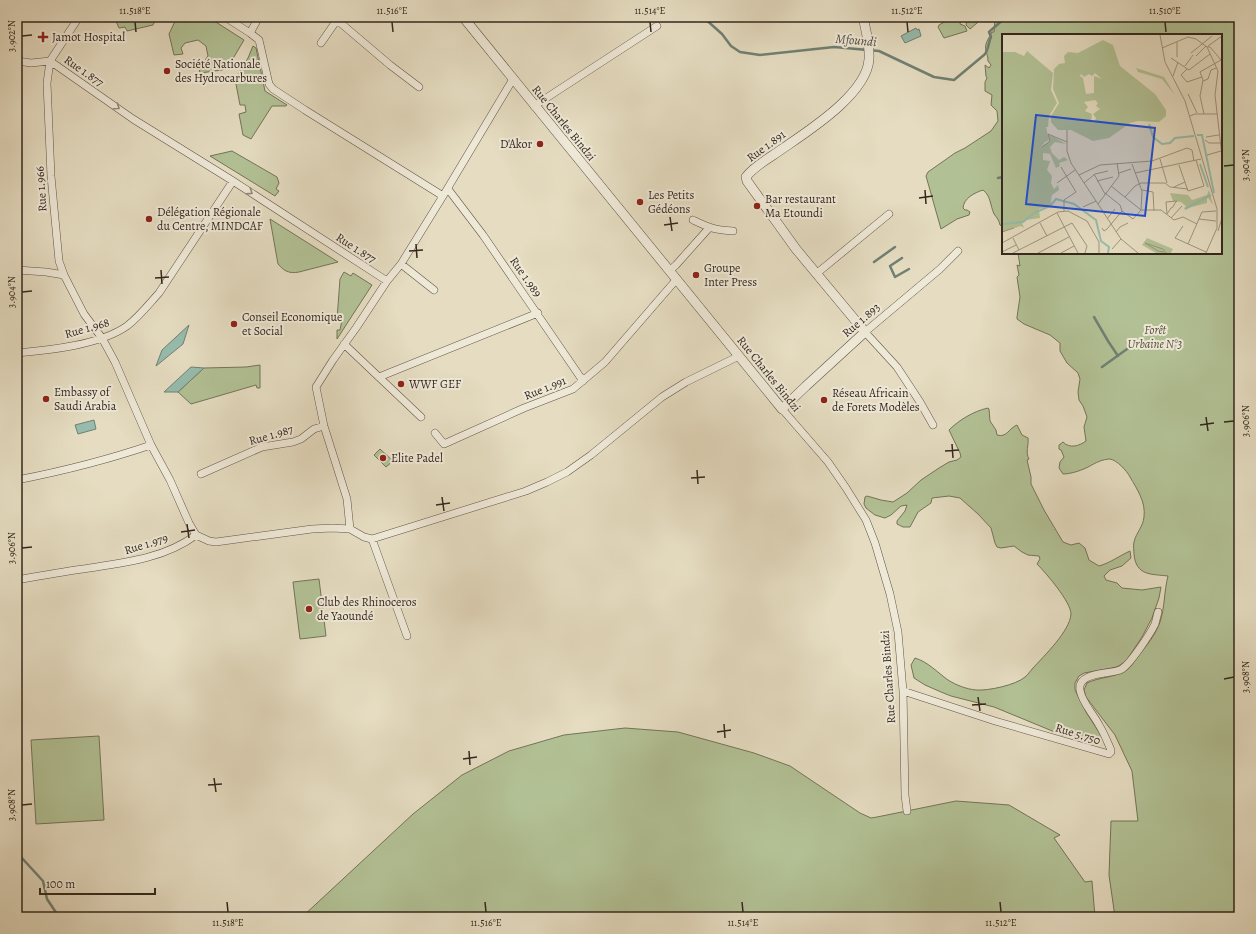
<svg xmlns="http://www.w3.org/2000/svg" width="1256" height="934" viewBox="0 0 1256 934" font-family="Alegreya,serif">
<rect width="100%" height="100%" fill="#e5dcc1"/>
<filter id="stains"><feTurbulence type="fractalNoise" baseFrequency=".005" numOctaves="4"/><feColorMatrix values="0 0 0 0 .2 0 0 0 0 .09 0 0 0 0 .02 0 0 0 .5 -.17"/></filter>
<radialGradient id="worn" r=".72"><stop offset=".6" stop-color="#630" stop-opacity="0"/><stop offset="1" stop-color="#630" stop-opacity=".3"/></radialGradient>
<path fill="#b2c195" stroke="#747459" d="M117 17H157L153 25 127 31 125 27 119 28 115 19Z
M177 17H208L244 40 228 67 222 70 200 73 198 64 203 63 208 56 206 46 198 40 185 43 181 48 183 54 174 55 169 34Z
M953 17H960L961 19 960 24 965 26 967 31 944 38 938 27 939 25Z
M962 17H984L970 29 966 25 967 20Z
M996 17H1239V917H1115L1109 875 1111 821H1138L1132 771 1115 735 1086 697 1084 690 1087 683C1099 677 1113 678 1125 671 1132 667 1134 661 1139 655 1147 645 1156 634 1160 622 1165 607 1164 591 1168 576 1151 574 1136 576 1134 554 1134 551 1133 546 1134 542 1136 533 1143 527 1144 517 1146 502 1137 489 1130 477 1127 471 1117 460 1110 459 1103 459 1095 463 1090 466 1083 470 1071 474 1063 474L1059 468 1060 462 1064 457 1061 450 1059 449V445L1063 442C1070 449 1079 446 1086 441L1084 427 1087 417 1083 406 1079 400 1078 392 1080 379 1078 373 1067 363 1060 351V343L1050 335 1024 324 1017 319V317L1020 297 1017 277 1019 275 1017 265 1020 266 1018 253H1221V35H1003V227L1000 225C999 220 997 218 994 214 990 205 991 196 983 190 974 193 964 198 963 208L965 210H967L970 212 969 215 957 219 941 229 926 176 928 172 955 153 965 148 991 131 998 121 997 111 991 105 992 95 985 91V82L987 78 986 76 985 65 989 68 991 65 988 61C988 56 987 55 986 51 984 44 989 38 992 32H994L995 19Z
M253 46 256 48 265 91 287 105 286 106H272L251 139 243 135 239 114 246 112 245 105H240L235 79 248 58Z
M232 151 277 177 279 183 276 189 279 191 275 196 210 156Z
M270 219 338 262 299 272C289 274 284 271 278 264Z
M344 272 351 276 353 273 372 285 337 339V330H340L342 320 337 319 340 279Z
M260 365V388H257L256 385 191 404 178 392 204 368 246 367Z
M988 408 989 409 990 421 996 430 997 435C1007 438 1009 428 1017 425L1022 435 1028 438C1029 445 1025 452 1029 459L1027 460 1031 477V484L1044 510 1063 542 1071 545 1079 543 1085 548 1089 560 1099 566C1110 563 1119 556 1130 551L1131 558 1122 566 1110 570 1104 576 1106 580 1117 583 1122 588 1142 590 1161 587 1159 598 1152 618 1142 637 1126 661 1117 667 1084 673 1079 676 1075 683V690L1086 712 1102 737 1099 742 1094 741 1079 736 1062 735 994 707 951 696 941 692 925 685 914 678 911 665 915 658C928 662 937 672 948 680 956 685 966 689 976 690 988 691 1016 685 1025 677 1028 675 1030 671 1033 668 1044 656 1070 631 1071 614 1071 602 1046 573 1037 564L1040 559 1039 556 1028 555 1022 552 1014 546 1001 548 997 547 995 543 991 528 978 514 960 498 949 496 932 498 931 503 918 512 910 527H903L897 524V521L905 511 907 505 901 506 891 515 885 518 875 515 866 508 864 504 865 497 867 496 881 500 893 502 907 493 921 480 939 468 949 462 957 460 961 457 960 453 949 430C959 420 974 411 988 408Z
M380 449 393 461 386 467 374 455Z
M319 579 326 636 300 639 293 582Z
M625 728 678 732 754 753 790 766 860 813 871 818 877 817 956 801 1009 805 1060 835 1054 838 1085 882 1092 881 1095 917H302L413 814 462 775 509 751 564 735Z
M99 736 104 820 36 824 31 740Z"/>
<path fill="#97bcad" stroke="#708073" d="M916 28 917 30 919 29 921 36 905 43 901 36Z
M189 325 183 344 156 366 162 350Z
M191 367 204 368 178 392H164Z
M94 420 96 429 78 434 75 425Z"/>
<g fill="none" stroke-linecap="round" stroke-linejoin="round">
<path stroke="#708073" stroke-width="2.5" d="M703 17 722 34 731 46 740 52 760 55 834 47 879 51 934 77 954 80 984 55C989 50 988 43 991 37L989 32 1006 17
M998 178 1003 177
M902 258 890 266 895 277 909 269
M874 262 895 247
M1094 317 1108 341 1118 356
M1102 367 1134 344
M17 847 21 857 43 881 47 899 59 917"/>
<g stroke="#615446" stroke-width="8">
<path id="minor" d="M79 17 50 61 47 83 51 176 59 261 64 275 84 314 102 338 115 362 151 445 170 480 189 523 196 535 209 541 216 542 312 529 332 528 350 529 364 537 372 539 526 491 547 482 567 472 591 455 662 397 686 382 739 356
M225 17 250 33
M259 17 250 33 259 40 269 84 273 89 305 110 443 196
M337 20 390 65 419 87
M321 43 339 17
M17 52 19 61
M17 61 31 63 50 61
M50 61 133 119 233 181 387 281
M534 106 657 26
M448 189 483 235 583 381
M693 220C710 228 714 230 733 231
M401 264 434 290
M17 270 46 272 64 275
M669 271 676 265 709 228
M816 274 889 214
M344 344 421 417
M17 353C50 350 100 345 127 326 139 317 149 304 159 293L233 181
M379 377 538 313
M782 409 828 462 846 488 866 520 875 543 890 594 898 632 903 691 905 795 907 811
M933 425 920 402 897 367 865 332 940 269 958 251
M435 433 444 444 524 408 573 389 605 362 676 280
M201 474 262 447 293 442 301 439 314 429 324 426
M17 480C63 471 107 460 151 445
M350 529 347 499 324 426 316 387 333 360 356 328 387 281 401 264 443 196 513 79
M372 539 407 636
M17 580C39 576 61 572 83 569 122 563 164 559 196 535
M903 691 995 721 1109 754 1111 752V750C1107 741 1104 733 1099 725 1093 713 1082 703 1080 690 1077 671 1112 675 1122 669 1131 663 1150 634 1155 624 1156 620 1157 616 1158 612"/>
</g>
<g stroke="#615446" stroke-width="10">
<path id="tertiary" d="M463 17 782 409 806 386 865 332 796 249 747 181 746 177C754 166 771 157 782 149 808 131 867 94 869 59 870 45 866 31 863 17"/>
</g>
<use href="#minor" stroke="#eee8d7" stroke-width="7"/>
<use href="#tertiary" stroke="#eee8d7" stroke-width="9"/>
</g>
<defs><path id="oneway-chevron" d="M-2-3.5L2.5 0L-2 3.5" fill="none" stroke-width="1.6" stroke-linecap="round" stroke-linejoin="round"/></defs>
<g stroke="#92887a">
<use href="#oneway-chevron" transform="translate(117 107) rotate(35)"/>
<use href="#oneway-chevron" transform="translate(250 192) rotate(33)"/>
</g>
<path fill="none" stroke="#35271d" stroke-width="1.5" d="M135 22 136 32M392 22 393 32M650 22 651 32M907 22 908 32M1165 22 1166 32M22 36 32 35M1224 166 1234 165M925 190 926 204M919 198 933 196M670 217 672 231M664 225 678 223M416 244 417 258M409 251 423 250M161 270 162 284M155 278 169 277M22 292 32 291M1206 417 1208 431M1224 422 1234 421M1200 425 1214 423M952 444 953 458M945 451 959 450M697 470 698 484M691 478 705 477M442 497 444 511M436 505 450 503M187 524 189 538M181 532 195 530M22 548 32 547M1224 679 1234 677M978 697 980 711M972 705 986 704M724 724 725 738M717 732 731 730M469 751 470 765M463 759 477 757M214 778 216 792M208 785 222 784M22 805 32 804M227 902 228 912M485 902 486 912M742 902 743 912M1000 902 1001 912"/>
<g fill="#8f2418" stroke="#eee8d7" stroke-width="1.5">
<path d="M41 31h4v4h4v4h-4v4h-4v-4h-4v-4h4z"/>
<circle cx="167" cy="71" r="4"/>
<circle cx="540" cy="144" r="4"/>
<circle cx="640" cy="202" r="4"/>
<circle cx="757" cy="206" r="4"/>
<circle cx="149" cy="219" r="4"/>
<circle cx="696" cy="275" r="4"/>
<circle cx="234" cy="324" r="4"/>
<circle cx="401" cy="384" r="4"/>
<circle cx="46" cy="399" r="4"/>
<circle cx="824" cy="400" r="4"/>
<circle cx="383" cy="458" r="4"/>
<circle cx="309" cy="609" r="4"/>
</g>
<g text-anchor="middle" dominant-baseline="central" stroke-width="4" stroke-linejoin="round" paint-order="stroke">
<g font-size="12" fill="#35271d" stroke="#eee8d7" text-anchor="start">
<text x="52" y="37">Jamot Hospital</text>
<text x="175" y="64">Société Nationale<tspan x="175" dy="14">des Hydrocarbures</tspan></text>
<text x="532" y="144" text-anchor="end">D'Akor</text>
<text x="648" y="195">Les Petits<tspan x="648" dy="14">Gédéons</tspan></text>
<text x="765" y="199">Bar restaurant<tspan x="765" dy="14">Ma Etoundi</tspan></text>
<text x="157" y="212">Délégation Régionale<tspan x="157" dy="14">du Centre, MINDCAF</tspan></text>
<text x="704" y="268">Groupe<tspan x="704" dy="14">Inter Press</tspan></text>
<text x="242" y="317">Conseil Economique<tspan x="242" dy="14">et Social</tspan></text>
<text x="409" y="384">WWF GEF</text>
<text x="54" y="392">Embassy of<tspan x="54" dy="14">Saudi Arabia</tspan></text>
<text x="832" y="393">Réseau Africain<tspan x="832" dy="14">de Forets Modèles</tspan></text>
<text x="391" y="458">Elite Padel</text>
<text x="317" y="602">Club des Rhinoceros<tspan x="317" dy="14">de Yaoundé</tspan></text>
</g>
<g font-size="12" fill="#35271d" stroke="#eee8d7">
<text transform="translate(84 71) rotate(35)">Rue 1.877</text>
<text transform="translate(564 123) rotate(51)">Rue Charles Bindzi</text>
<text transform="translate(766 146) rotate(-36)">Rue 1.891</text>
<text transform="translate(41 189) rotate(-94)">Rue 1.966</text>
<text transform="translate(356 248) rotate(33)">Rue 1.877</text>
<text transform="translate(526 277) rotate(55)">Rue 1.989</text>
<text transform="translate(861 320) rotate(-41)">Rue 1.893</text>
<text transform="translate(87 328) rotate(-16)">Rue 1.968</text>
<text transform="translate(769 374) rotate(51)">Rue Charles Bindzi</text>
<text transform="translate(545 388) rotate(-22)">Rue 1.991</text>
<text transform="translate(271 435) rotate(-16)">Rue 1.987</text>
<text transform="translate(146 544) rotate(-17)">Rue 1.979</text>
<text transform="translate(888 677) rotate(-94)">Rue Charles Bindzi</text>
<text transform="translate(1078 734) rotate(17)">Rue 5.750</text>
</g>
<g font-size="12" font-style="italic" fill="#544e3b" stroke="#eee8d7">
<text x="1155" y="330">Forêt<tspan x="1155" dy="14">Urbaine N°3</tspan></text>
</g>
<g font-size="13" font-style="italic" fill="#4e4c41" stroke="#eee8d7">
<text transform="translate(856 40) rotate(5)">Mfoundi</text>
</g>
</g>
<g transform="translate(1002 34)">
<rect width="220" height="220" fill="#e5dcc1"/>
<path d="M101 6 111 11 118 32 153 60 164 76V82L157 88 136 87 128 89 107 104 91 107 69 96H56L49 88V82L57 69 51 55 52 35 57 30 63 29 62 22 66 18 76 19ZM93 39 100 45 92 42V59L84 60 81 44 78 42 79 40 82 43 87 40 90 42ZM93 66 96 69 94 72 98 75 91 80 94 84 92 89 89 87 90 80 83 77 86 73 82 68ZM25 17 51 39 49 56 55 69 47 82 46 93H44L47 106 43 108 39 113 48 107 46 101 50 102 64 110 53 108 48 113 50 119 57 126 62 123 66 126 57 129 58 132 54 134 48 120 41 119V126L48 127 45 136 50 142 49 149 52 155 56 151 57 156 50 161 48 172 37 175 38 184 24 186 20 189 22 194 19 192 0 198V18H13L22 22ZM134 34 162 43 173 61 160 45 136 38ZM207 156 211 171 205 162V169L182 175 184 172 179 168 171 167 168 159 186 161 190 166 205 161ZM145 204 171 215 169 219H154L140 211Z" fill="#b2c195" fill-rule="evenodd"/>
<path fill="none" stroke="#97bcad" stroke-width="2" d="M147 90 151 103 160 110 168 109 173 104 192 102M195 101H200L212 159M198 130 206 153M183 175 209 161M0 190 21 188 32 179 48 172 54 165 72 170 94 186 99 207 107 213 106 219"/>
<path fill="none" stroke="#9f947f" stroke-width="1" d="M158 1 163 28 183 67 215 175V194L204 219M175 8V23M206 12 220 2M205 13H208L220 27M160 14 186 3 194 5 205 13 216 37 213 61 220 122M189 19 210 2M194 22 204 12M169 24 187 36 208 20M183 32 191 21M185 35 179 41 185 48 200 43M171 42 176 28M201 47 206 45 209 36 214 34M186 60 195 79M202 80 198 62 201 46 198 38 219 26M188 82 193 80H215M65 96V117L69 129 119 205 136 219M46 100 65 108M204 103 217 101M203 106 207 109H218M40 113 48 107 46 100M205 121 219 117M158 125 165 149M194 126 202 152M130 130 140 157 139 176M177 131 186 157 202 152M59 133 74 158 62 166V177M117 139 129 135M133 139 199 125M92 140 103 160M77 141 98 131 150 127 185 114 190 116 192 127M95 147 111 143M55 149 73 136M82 149 93 140 106 137M109 152 139 176M172 153 183 148M140 156 151 158 152 177M123 163 133 152 139 149H163L168 153 186 155M96 170 117 142 115 129M81 173 94 167M139 176H159L172 186 181 183 195 190M120 177 131 185 139 176M55 179 76 219M165 180 169 174 171 173 173 169 175 167 164 168 165 180M169 184 180 172M105 185 113 175M197 185 214 187M38 189 45 202M181 192 173 204 204 218M100 194 102 197 105 195 120 177 118 171 103 159M216 197 220 184M0 198 12 194M114 198 118 193 126 189M11 204 17 216M0 209 56 178 66 177 85 187 97 208V219M143 209 161 215 164 219M143 209 156 217 162 218M186 210 200 178 214 177M110 215 119 205M0 218 14 211M11 219 70 189 85 212 83 219M36 219 67 203M59 219 72 212"/>
<path fill="#1d4ed8" fill-opacity="0.15" stroke="#1d4ed8" stroke-width="2" d="M34 81 153 94 143 182 24 170Z"/>
<rect width="220" height="220" fill="none" stroke="#35271d" stroke-width="2"/>
</g>
<rect width="1256" height="934" fill="none" stroke="#e5dcc1" stroke-width="44"/>
<path d="M40 888v6h115v-6" fill="none" stroke="#35271d" stroke-width="2"/>
<text x="46" y="888" font-size="12" fill="#35271d" stroke="#eee8d7" stroke-width="3" paint-order="stroke">100 m</text>
<rect x="22" y="22" width="1212" height="890" fill="none" stroke="#35271d" stroke-width="1.5"/>
<g font-size="10" text-anchor="middle" fill="#35271d">
<text x="135" y="14">11.518°E</text>
<text x="392" y="14">11.516°E</text>
<text x="650" y="14">11.514°E</text>
<text x="907" y="14">11.512°E</text>
<text x="1165" y="14">11.510°E</text>
<text transform="translate(11 36) rotate(-90)" y="4">3.902°N</text>
<text transform="translate(1245 165) rotate(-90)" y="4">3.904°N</text>
<text transform="translate(11 292) rotate(-90)" y="4">3.904°N</text>
<text transform="translate(1245 421) rotate(-90)" y="4">3.906°N</text>
<text transform="translate(11 548) rotate(-90)" y="4">3.906°N</text>
<text transform="translate(1245 677) rotate(-90)" y="4">3.908°N</text>
<text transform="translate(11 805) rotate(-90)" y="4">3.908°N</text>
<text x="228" y="926">11.518°E</text>
<text x="486" y="926">11.516°E</text>
<text x="743" y="926">11.514°E</text>
<text x="1001" y="926">11.512°E</text>
</g>
<rect width="100%" height="100%" filter="url(#stains)"/>
<rect width="100%" height="100%" fill="url(#worn)"/>
</svg>
